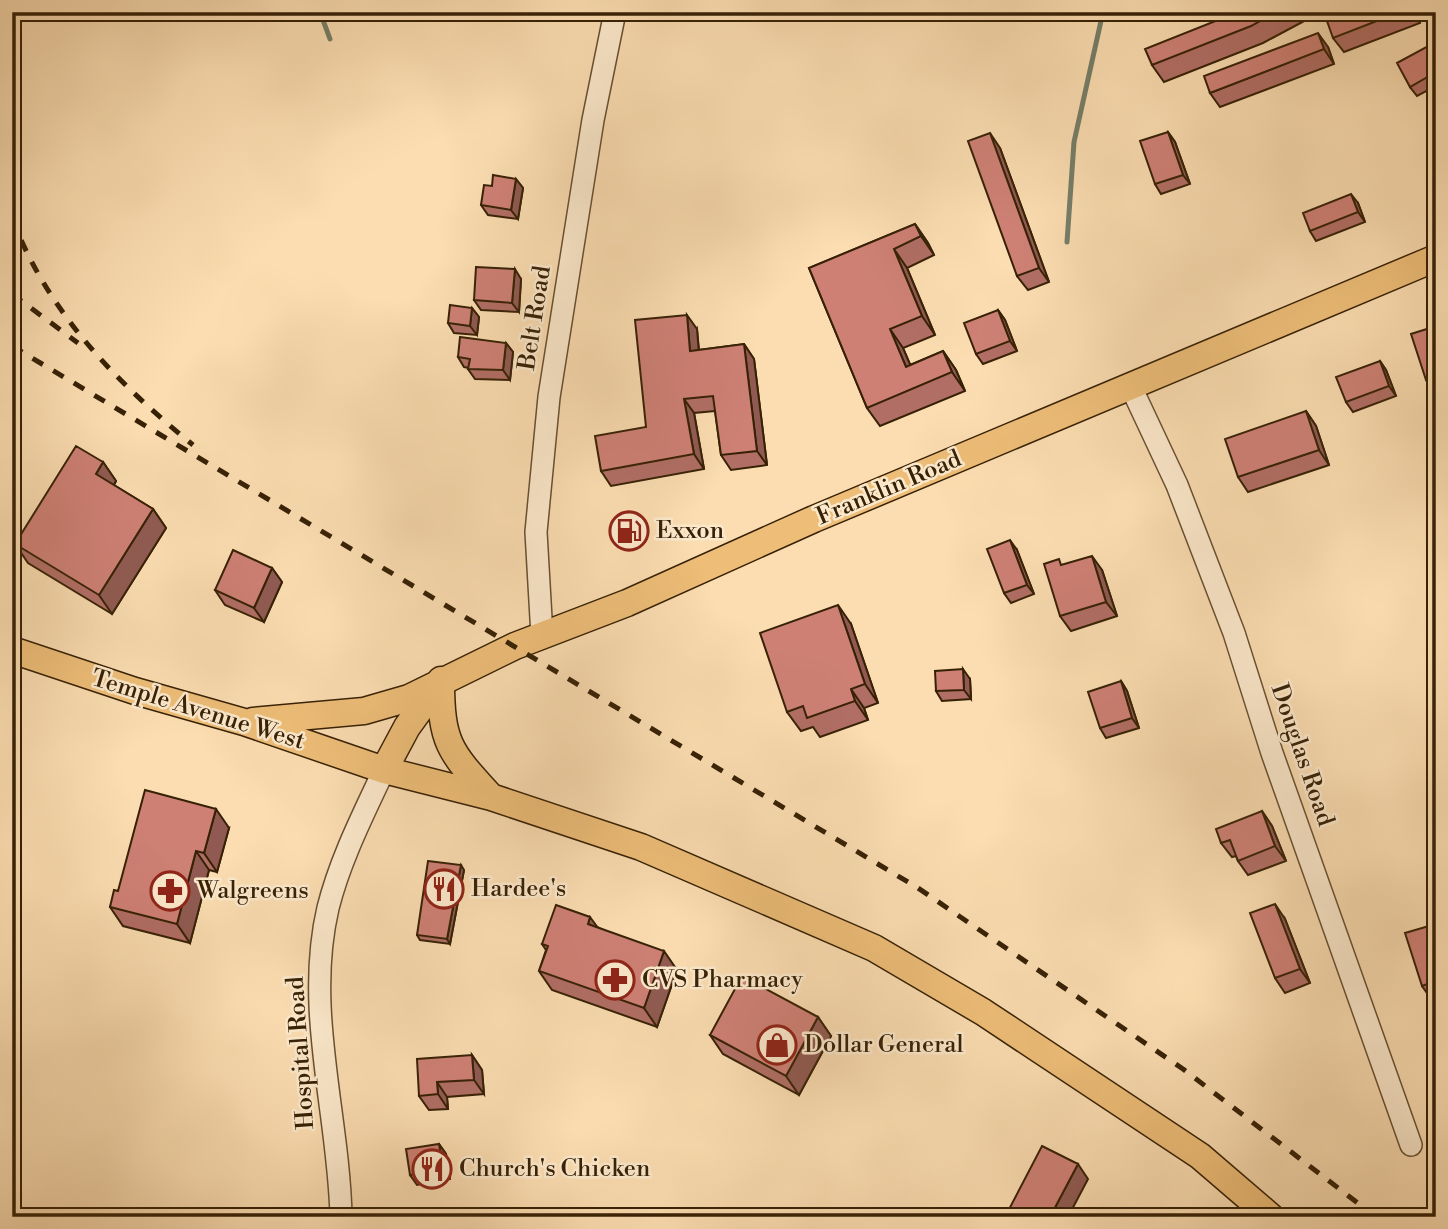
<svg xmlns="http://www.w3.org/2000/svg" width="1448" height="1229" viewBox="0 0 1448 1229" font-family="'Libre Bodoni',serif">
<rect width="100%" height="100%" fill="#fbddb1"/>
<filter id="stains"><feTurbulence type="fractalNoise" baseFrequency=".00286" numOctaves="4"/><feColorMatrix values="0 0 0 0 .2 0 0 0 0 .09 0 0 0 0 .02 0 0 0 .5 -.17"/></filter>
<radialGradient id="worn" r=".72"><stop offset=".6" stop-color="#630" stop-opacity="0"/><stop offset="1" stop-color="#630" stop-opacity=".3"/></radialGradient>
<g fill="none" stroke-linecap="round" stroke-linejoin="round">
<path stroke="#757e68" stroke-width="5" d="M320 12 330 39
M1067 242 1074 142 1103 12"/>
<g stroke="#685031" stroke-width="24">
<path id="minor" d="M1131 387 1177 485 1234 633 1272 753 1411 1145
M542 636 536 532 549 397 593 120 615 12
M341 1217C339 1115 304 1010 328 908 340 860 363 815 384 770"/>
</g>
<g stroke="#372106" stroke-width="29">
<path id="major" d="M12 650 135 691 244 722 384 770 491 797 641 847 874 948 983 1012 1200 1156 1271 1217
M441 680C441 743 449 751 491 797
M253 721 364 711 409 698 515 646 627 603 814 519 1436 258
M384 770 407 727 436 687"/>
</g>
<use href="#minor" stroke="#fce9cc" stroke-width="21"/>
<use href="#major" stroke="#eebe78" stroke-width="26"/>
<path stroke="#372106" stroke-width="5" stroke-dasharray="12 12" stroke-linecap="butt" d="M12 218C48 313 116 382 193 445
M12 294 78 343
M12 346 918 888 1183 1069 1376 1217"/>
</g>
<path fill="#b16e65" stroke="#372106" stroke-width="2" d="M1238 12H1321L1263 43 1164 82 1152 65Z
M1350 12H1416L1420 23 1344 52 1333 38Z
M1430 45 1436 53V86L1417 96 1410 87Z
M1328 47 1334 64 1220 107 1210 93Z
M1168 132 1175 142 1190 184 1161 194 1155 184Z
M1000 148 1049 282 1028 290 1017 276Z
M516 179 523 188 518 219 488 215 481 205 492 186Z
M1358 203 1365 222 1316 241 1310 231Z
M915 224 928 243 934 255 907 268 935 335 903 348 910 365 943 351 956 370 965 391 880 426 867 408 809 268Z
M521 279 519 312 481 310 474 300Z
M472 308 479 317 477 335 454 333 448 323Z
M998 310 1005 320 1017 351 983 364 976 354Z
M1436 326V388L1433 389 1426 380Z
M697 329 699 350 744 344 754 359 767 465 731 470 721 455 715 411 694 413 704 469 611 486 601 471 646 427Z
M506 343 513 352 510 380 475 379 468 369 469 368 464 367 458 357Z
M1380 361 1386 370 1396 396 1353 412 1346 402Z
M1306 411 1316 426 1329 465 1248 492 1238 477Z
M103 462 116 481 114 485 153 509 166 528 112 614 28 563 15 544Z
M1017 550 1034 594 1011 603 1004 593Z
M1063 565 1102 570 1117 616 1071 631 1060 616Z
M272 568 282 582 264 622 225 605 215 590Z
M851 624 878 703 864 708 868 720 820 737 813 727 801 731 787 712Z
M970 679 971 699 942 701 936 691Z
M1121 681 1127 691 1139 728 1106 738 1100 728Z
M1262 811 1272 826 1286 861 1248 875 1238 861 1236 856 1232 857 1221 843Z
M229 828 217 872 209 870 190 943 123 926 110 907 118 891Z
M464 870 450 944 420 940 417 935Z
M1285 919 1310 983 1285 993 1275 978Z
M1429 926 1436 936V993L1429 996 1422 986Z
M597 927 677 970 657 1027 552 990 539 971 546 950 542 944Z
M818 1017 831 1036 799 1095 723 1054 710 1035Z
M472 1055 482 1070 484 1094 447 1097 448 1109 429 1110 419 1096Z
M439 1144 446 1154 450 1179 417 1185 410 1175Z"/>
<path fill="#905a52" stroke="#372106" stroke-width="2" d="M1412 12H1416L1420 23Z
M1318 33 1328 47 1334 64 1324 49Z
M1168 132 1175 142 1190 184 1183 175Z
M990 133 1000 148 1049 282 1039 268Z
M516 179 523 188 518 219 511 210Z
M1351 194 1358 203 1365 222 1358 212Z
M915 224 928 243 934 255 921 236Z
M894 249 907 268 935 335 922 316Z
M515 269 521 279 519 312 512 303Z
M472 308 479 317 477 335 470 326Z
M998 310 1005 320 1017 351 1010 341Z
M687 315 697 329 700 366 690 351Z
M890 329 903 348 919 385 906 367Z
M506 343 513 352 510 380 503 370Z
M744 344 754 359 767 465 757 451Z
M943 351 956 370 965 391 952 372Z
M1380 361 1386 370 1396 396 1389 386Z
M684 399 694 413 704 469 694 454Z
M1306 411 1316 426 1329 465 1319 450Z
M103 462 116 481 109 493 96 474Z
M153 509 166 528 112 614 99 595Z
M1010 540 1017 550 1034 594 1027 585Z
M1092 556 1102 570 1117 616 1106 602Z
M272 568 282 582 264 622 254 608Z
M838 605 851 624 878 703 865 684Z
M963 669 970 679 971 699 964 690Z
M1121 681 1127 691 1139 728 1132 718Z
M851 689 864 708 868 720 855 701Z
M216 809 229 828 217 872 204 853Z
M1262 811 1272 826 1286 861 1275 846Z
M196 851 209 870 190 943 177 924Z
M461 865 464 870 450 944 447 939Z
M1275 904 1285 919 1310 983 1300 969Z
M590 917 604 936 588 924Z
M1429 926 1436 936V948Z
M664 951 677 970 657 1027 644 1008Z
M818 1017 831 1036 799 1095 786 1076Z
M472 1055 482 1070 484 1094 474 1080Z
M437 1082 447 1097 448 1109 438 1094Z
M439 1144 446 1154 450 1179 443 1169Z
M1078 1164 1088 1179 1068 1217H1050Z"/>
<path fill="#ce8075" stroke="#372106" stroke-width="2" d="M1238 12H1276L1251 26 1152 65 1145 49Z
M1350 12H1400L1333 38 1327 21Z
M1318 33 1324 49 1210 93 1204 76Z
M1430 45 1436 56V72L1410 87 1397 63Z
M1168 132 1183 175 1155 184 1140 141Z
M990 133 1039 268 1017 276 968 141Z
M493 175 516 179 511 210 481 205 484 185 492 186Z
M1351 194 1358 212 1310 231 1303 213Z
M915 224 921 236 894 249 922 316 890 329 906 367 943 351 952 372 867 408 809 268Z
M476 267 515 269 512 303 474 300Z
M450 305 472 308 470 326 448 323Z
M998 310 1010 341 976 354 964 323Z
M687 315 690 351 744 344 757 451 721 455 713 396 684 399 694 454 601 471 595 436 646 427 635 320Z
M1436 326V376L1426 380 1411 334Z
M460 337 506 343 503 370 468 369 470 359 458 357Z
M1380 361 1389 386 1346 402 1336 377Z
M1306 411 1319 450 1238 477 1225 439Z
M76 446 103 462 96 474 153 509 99 595 15 544Z
M1010 540 1027 585 1004 593 987 549Z
M233 550 272 568 254 608 215 590Z
M1092 556 1106 602 1060 616 1044 564 1059 559 1061 565Z
M838 605 865 684 851 689 855 701 807 718 803 706 787 712 760 633Z
M963 669 964 690 936 691 935 671Z
M1121 681 1132 718 1100 728 1088 692Z
M145 790 216 809 204 853 196 851 177 924 110 907 114 890 118 891Z
M1262 811 1275 846 1238 861 1230 840 1221 843 1216 829Z
M428 861 461 865 447 939 417 935Z
M1275 904 1300 969 1275 978 1250 913Z
M556 905 590 917 588 924 664 951 644 1008 539 971 548 946 542 944Z
M1429 926 1436 948V981L1422 986 1405 933Z
M742 976 818 1017 786 1076 710 1035Z
M472 1055 474 1080 437 1082 438 1094 419 1096 417 1059Z
M439 1144 443 1169 410 1175 406 1149Z
M1042 1146 1078 1164 1050 1217H1005Z"/>
<defs>
<g id="fuel-ring" transform="scale(2.0125)"><circle r="9.5" fill="#fce9cc" stroke="#8f2418" stroke-width="1.5"/><path d="M-5.5-6h7V0h2V4h1.3V-2.5L3-4.5l.8-.8L6-3V5H2.5V1h-1V6h-7ZM-4.2-4.7v3.2H.2V-4.7Z" fill="#8f2418"/></g>
<g id="restaurant-ring" transform="scale(2.0125)"><circle r="9.5" fill="#fce9cc" stroke="#8f2418" stroke-width="1.5"/><path d="M-5-6h1v4h1v-4h1v4h1v-4h1v5L-1.5 .5V6h-2V.5L-5-1ZM5-6V6H3V1.5H1.5Q1.5-4 5-6Z" fill="#8f2418"/></g>
<g id="pharmacy-ring" transform="scale(2.0125)"><circle r="9.5" fill="#fce9cc" stroke="#8f2418" stroke-width="1.5"/><path d="M-2-6h4v4h4v4h-4v4h-4v-4h-4v-4h4Z" fill="#8f2418"/></g>
<g id="shop-ring" transform="scale(2.0125)"><circle r="9.5" fill="#fce9cc" stroke="#8f2418" stroke-width="1.5"/><path d="M-5-2.5h2.3a2.7 3.5 0 0 1 5.4 0H5L5.5 6h-11ZM-1.5-2.5h3a1.5 2.3 0 0 0-3 0Z" fill="#8f2418"/></g>
</defs>
<g fill-rule="evenodd">
<use href="#fuel-ring" x="629" y="531"/>
<use href="#restaurant-ring" x="444" y="889"/>
<use href="#pharmacy-ring" x="170" y="891"/>
<use href="#pharmacy-ring" x="615" y="980"/>
<use href="#shop-ring" x="777" y="1045"/>
<use href="#restaurant-ring" x="432" y="1169"/>
</g>
<g text-anchor="middle" dominant-baseline="central" stroke-width="5" stroke-linejoin="round" paint-order="stroke">
<g font-size="24" fill="#372106" stroke="#fce9cc">
<text transform="translate(535 318) rotate(-81)">Belt Road</text>
<text transform="translate(889 488) rotate(-23)">Franklin Road</text>
<text transform="translate(198 710) rotate(17)">Temple Avenue West</text>
<text transform="translate(1302 755) rotate(71)">Douglas Road</text>
<text transform="translate(301 1053) rotate(-94)">Hospital Road</text>
</g>
<g font-size="24" fill="#372106" stroke="#fce9cc" text-anchor="start">
<text x="656" y="531">Exxon</text>
<text x="471" y="889">Hardee's</text>
<text x="197" y="891">Walgreens</text>
<text x="642" y="980">CVS Pharmacy</text>
<text x="804" y="1045">Dollar General</text>
<text x="459" y="1169">Church's Chicken</text>
</g>
</g>
<rect width="1448" height="1229" fill="none" stroke="#fbddb1" stroke-width="42"/>
<rect x="14" y="14" width="1420" height="1201" fill="none" stroke="#372106" stroke-width="3.5"/>
<rect x="21" y="21" width="1406" height="1187" fill="none" stroke="#372106" stroke-width="2"/>
<rect width="100%" height="100%" filter="url(#stains)"/>
<rect width="100%" height="100%" fill="url(#worn)"/>
</svg>
